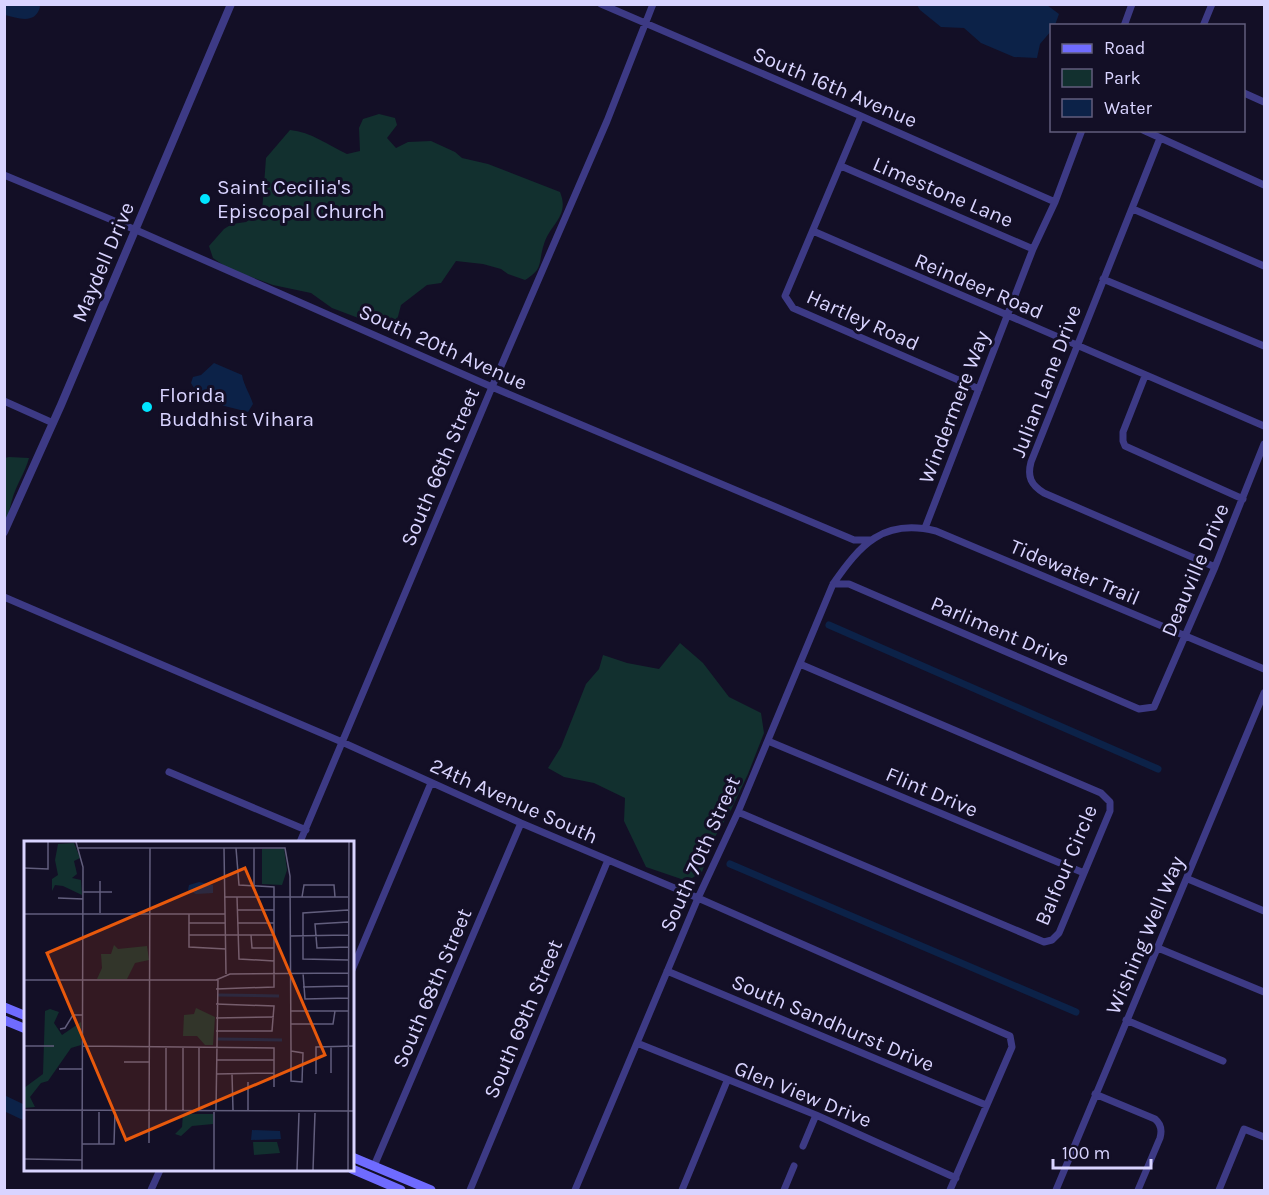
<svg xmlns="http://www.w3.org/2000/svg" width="1269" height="1195" viewBox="0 0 1269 1195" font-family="Karla,sans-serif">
<rect width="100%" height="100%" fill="#130f26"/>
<path fill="#12302f" d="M379 114 395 118 397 125 387 138 396 148 408 142 431 141 455 152 462 158 488 164 560 192C570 216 550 224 544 244 538 262 544 269 525 280L508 274 501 269 483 264 456 261 441 283 427 285 401 305 396 324 377 325 332 308 311 293 273 285 229 269 213 258 209 246 224 229 232 224 246 222 262 212 266 158 290 130C311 132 328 145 347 154L360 151 359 128 363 119Z
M9 457 29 458C25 473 16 485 12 500 9 509 10 515 5 523V458Z
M680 643 703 663 729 697 761 713 764 733 748 774 731 810 713 840 702 872 687 881 646 867 624 821 625 798 594 783 564 777 548 768 561 747 586 684 599 669 603 655 627 663 659 669Z"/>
<path fill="#0c2248" d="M4 5H39L40 7C35 25 18 18 5 15Z
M917 5H1047L1059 14 1055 25 1052 26 1051 31 1040 44 1037 58 1014 57 981 43 964 28 941 27 920 10Z
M214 363 242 375C244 386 250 394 253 404L248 412C229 407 201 402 191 383L193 377 201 375Z
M4 1095 25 1105V1121L6 1112 5 1109Z"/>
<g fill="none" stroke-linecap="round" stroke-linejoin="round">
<path stroke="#0c2248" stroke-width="7" d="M829 625 1158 769
M730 864 1076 1012"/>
<path stroke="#3d3a85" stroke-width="7" d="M601 4 861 116 1055 202
M1124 26 1132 4
M1203 26 1212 4
M1244 93 1264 102
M861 116 785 296 793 308 979 389
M1143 130 1264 185
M1160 138 1031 462C1027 477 1031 485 1044 493L1215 567
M841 166 1033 249
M4 175 136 230 492 387 854 540H870
M1133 209 1264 266
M813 231 1264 426
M1103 279 1264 346
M1145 376 1123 432V441L1125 446 1243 499
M4 401 53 423
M925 528 1033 249 1055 202 1082 130
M833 584H849L1139 709 1154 707 1215 567 1264 444
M4 597 342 742 521 823 698 898 1010 1036 1012 1047 950 1190
M768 741 1084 873
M169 772 306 830
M738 812 1044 942 1052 940 1059 933 1110 811V802L1101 793 800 664
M300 842 492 387 607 121 653 4
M1188 879 1264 911
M1158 948 1264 992
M352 970 431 783
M667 971 986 1105
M1126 1020 1223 1061
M637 1043 816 1115 956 1178
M1095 1094 1155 1119C1161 1124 1162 1131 1160 1138L1138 1190
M803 1146 816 1115
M374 1166 521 823
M151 1190 160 1170
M470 1190 608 860
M575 1190 698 898 738 812 833 584C860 545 883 518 936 531L1264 669
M682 1190 727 1081
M784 1190 794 1166
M1056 1190 1264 693
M1219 1190 1244 1129 1264 1137"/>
<path stroke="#3d3a85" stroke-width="8" d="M4 532 61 405 231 4"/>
<path stroke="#6f6bff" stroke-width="9" d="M4 1007 26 1016
M4 1020 26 1029
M352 1157 431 1190
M352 1169 401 1190"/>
</g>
<g fill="#00e5ff" stroke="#130f26" stroke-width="2">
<circle cx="205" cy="199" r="6"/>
<circle cx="147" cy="407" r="6"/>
</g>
<g text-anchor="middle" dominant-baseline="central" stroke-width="6" stroke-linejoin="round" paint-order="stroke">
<g font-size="21" fill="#d9d4ff" stroke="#130f26">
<text transform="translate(835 87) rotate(23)">South 16th Avenue</text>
<text transform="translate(943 192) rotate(23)">Limestone Lane</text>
<text transform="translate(103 262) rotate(-67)">Maydell Drive</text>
<text transform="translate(979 286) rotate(23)">Reindeer Road</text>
<text transform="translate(863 320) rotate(24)">Hartley Road</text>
<text transform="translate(443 347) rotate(24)">South 20th Avenue</text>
<text transform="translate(1046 381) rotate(-69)">Julian Lane Drive</text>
<text transform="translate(954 407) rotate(-69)">Windermere Way</text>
<text transform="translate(440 467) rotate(-67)">South 66th Street</text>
<text transform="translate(1195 570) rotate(-67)">Deauville Drive</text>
<text transform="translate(1075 572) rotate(23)">Tidewater Trail</text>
<text transform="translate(1000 631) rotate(23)">Parliment Drive</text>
<text transform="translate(932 792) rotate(23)">Flint Drive</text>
<text transform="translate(514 801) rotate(24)">24th Avenue South</text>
<text transform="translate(700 854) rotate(-66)">South 70th Street</text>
<text transform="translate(1066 865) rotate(-67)">Balfour Circle</text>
<text transform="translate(1145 935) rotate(-67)">Wishing Well Way</text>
<text transform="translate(432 988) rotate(-67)">South 68th Street</text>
<text transform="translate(523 1019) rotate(-67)">South 69th Street</text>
<text transform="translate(833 1023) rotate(23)">South Sandhurst Drive</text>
<text transform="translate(803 1094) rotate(22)">Glen View Drive</text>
</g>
<g font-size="21" fill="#d9d4ff" stroke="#130f26" text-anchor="start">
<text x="217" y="187">Saint Cecilia's<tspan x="217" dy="24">Episcopal Church</tspan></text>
<text x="159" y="395">Florida<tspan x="159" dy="24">Buddhist Vihara</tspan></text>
</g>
</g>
<g transform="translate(24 841)">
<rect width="330" height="330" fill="#130f26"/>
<path d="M50 2 56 17 50 20 53 33 48 37 57 39 58 54 39 45 31 44 28 50V38L34 34 31 19 34 3ZM260 7 263 29 258 44 238 43V8ZM90 104 94 108 123 105 125 119 111 122 103 138H73L78 127 77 113H87ZM172 167 191 176 189 204H181L173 195H159L160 174 170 173ZM26 168 35 171 30 182 38 194 57 181V204L47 207 24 240 17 242 6 256 11 266 0 267V247L19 233 21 170ZM159 273H189V283L168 285 157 295 151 293 158 286ZM229 301H253L256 312 230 314Z" fill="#12302f"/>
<path d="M175 41 189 44V52L172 53 164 49 165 44ZM228 289 256 290 257 298 227 299Z" fill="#0c2248"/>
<path fill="none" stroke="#0c2248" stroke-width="3" d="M194 154 255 155M194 198 258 199"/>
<path fill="none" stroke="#625e7d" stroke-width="1.5" d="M52 1 59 26 58 329M54 7H261L266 35 267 210V240L278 241 279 212 267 210M200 7 202 133M0 27 24 28V1M230 44V7M59 51H88M200 56H324M213 56 215 118 250 120M278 56 280 44H310L311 56M34 57 59 58M214 69H250M76 72V40M0 73H201M165 73V106L202 108M165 82H201M214 82H250M165 94H250M227 94 228 107H250M266 95 324 94M324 106 293 107 291 83 324 81M324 119 279 118V72L324 69M279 132 281 158 324 157M0 139H192L206 133 324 132M279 146 324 145M192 148 250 146V46L215 44 212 7M192 163 250 165 248 190H192M267 170H324M192 177 250 176M267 183H309L311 170M36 188 41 187 49 174H59M0 205H30M58 205 250 207V246M142 206V269M175 206V269M192 219H250M100 221H125M35 228H58M307 232V206M192 233 250 232M208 233 209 269M292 233V206L330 205M0 269 330 270M159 269V206M192 269 194 139M224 270V241M190 271V329M125 302 126 7M58 303H90L91 271M75 303V271M0 318 58 319M273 329 275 272M289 329 291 272M324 329 325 1"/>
<path fill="#e8590c" fill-opacity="0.15" stroke="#e8590c" stroke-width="3" d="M221 27 301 214 102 299 23 112Z"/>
<rect width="330" height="330" fill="none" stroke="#d9d4ff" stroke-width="3"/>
</g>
<rect width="1269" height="1195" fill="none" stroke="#d9d4ff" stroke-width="12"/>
<rect x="1050" y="24" width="195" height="108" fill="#130f26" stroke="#625e7d" stroke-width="1.5"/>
<rect x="1062" y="44" width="30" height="9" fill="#6f6bff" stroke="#625e7d" stroke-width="1.5"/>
<text x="1104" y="54" font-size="18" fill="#d9d4ff">Road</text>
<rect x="1062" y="69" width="30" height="18" fill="#12302f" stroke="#625e7d" stroke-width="1.5"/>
<text x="1104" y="84" font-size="18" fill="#d9d4ff">Park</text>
<rect x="1062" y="99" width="30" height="18" fill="#0c2248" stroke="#625e7d" stroke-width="1.5"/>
<text x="1104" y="114" font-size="18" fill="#d9d4ff">Water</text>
<path d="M1053 1159v9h98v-9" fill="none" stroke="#d9d4ff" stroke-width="3"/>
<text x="1062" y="1159" font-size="18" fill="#d9d4ff" stroke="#130f26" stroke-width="4.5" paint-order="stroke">100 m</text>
</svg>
